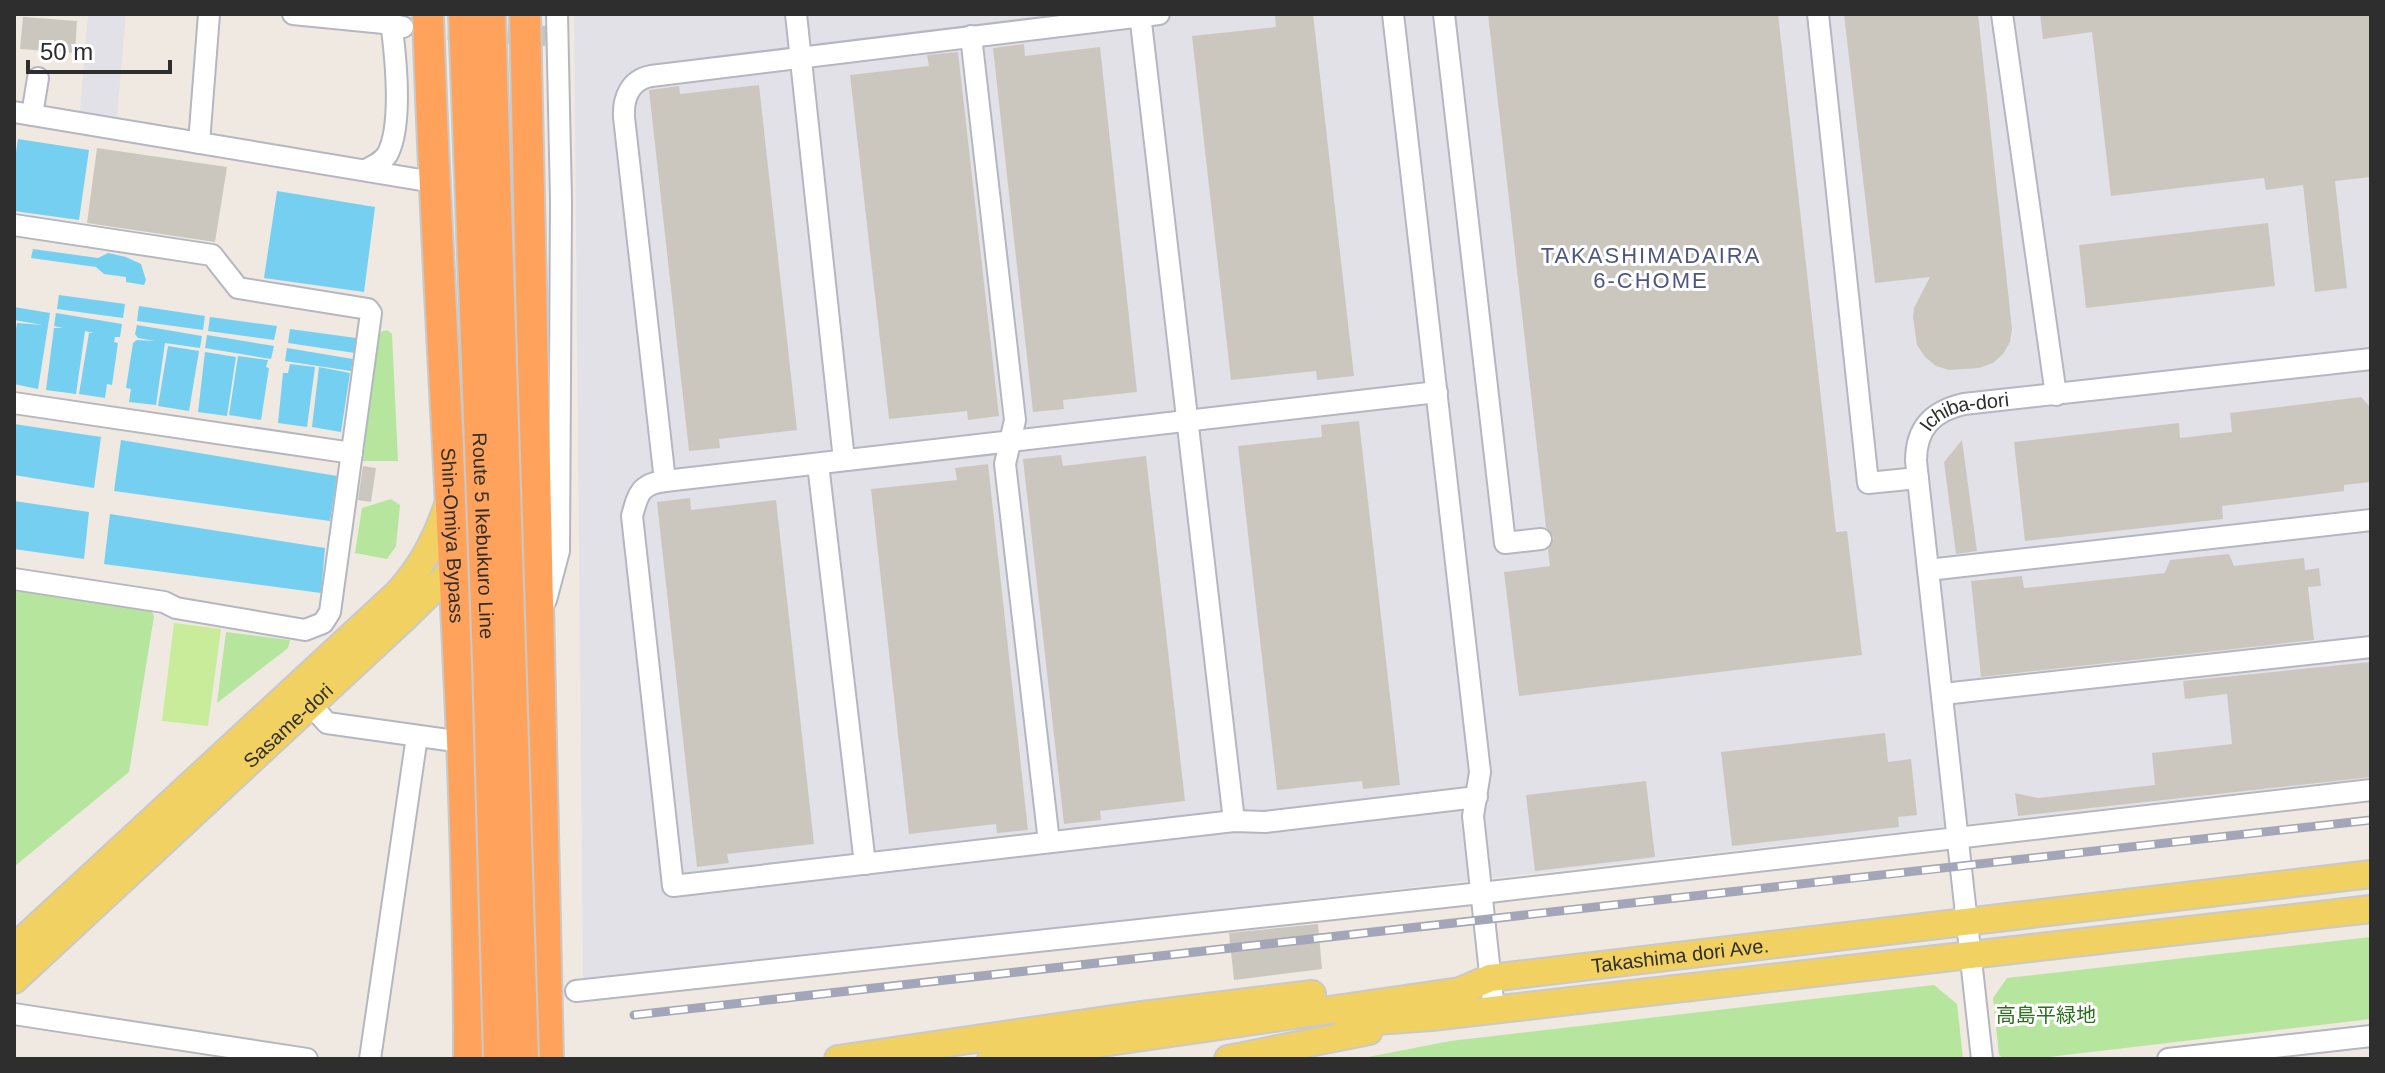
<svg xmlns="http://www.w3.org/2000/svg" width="2385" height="1073" viewBox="0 0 2385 1073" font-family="Arial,'Noto Sans JP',sans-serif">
<rect width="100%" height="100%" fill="#efe9e1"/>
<path fill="#e3e1e8" d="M88 14H126L117 116 80 112Z
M574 14H2371V778L590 981 583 977Z"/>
<path fill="#b6e59e" d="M387 330 392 334 398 461H363L377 333Z
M391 499 400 505 396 546 387 559 355 553 362 508Z
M14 591 149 607 154 616 129 772 15 866Z
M226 632 290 640 288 648 217 703Z
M2371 937V1019L2031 1059H2004L1999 1055 1993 998 2007 978Z
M1934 985 1957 1004 1963 1059H1358L1450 1041Z"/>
<path fill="#c9ec9a" d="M174 623 221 629 208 726 162 721Z"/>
<path fill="#75cff0" d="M18 139 89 150 79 220 14 211V165Z
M277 191 375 207 364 292 264 278Z
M33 249 98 258 108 253 126 257 141 264 146 280 144 285 126 282V277L104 274 96 267 31 258Z
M59 295 125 304 123 318 57 309Z
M139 306 205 316 203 330 137 321Z
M14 307 50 313 38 389 14 384V341L17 323 43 325 14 320Z
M56 313 122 324 120 337H115L114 342 118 343 112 385 107 384 105 398 79 394 89 333H94L85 331 76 394 46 390 54 328H63L54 326Z
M210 317 277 326 274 340 208 331Z
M137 325 202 336 200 348 165 343 156 405 129 402 131 389 126 388 133 343 137 340 155 341 138 338 135 334Z
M290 329 356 338 355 353 288 343Z
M207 335 274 346 271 359 205 348Z
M168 346 199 351 189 411 158 406Z
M287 348 353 359 351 371 285 361Z
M205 352 236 357 227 416 198 412Z
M238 356 268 360 266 367 269 368 261 420 229 415Z
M290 364 315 367 307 427 278 423 283 373H288Z
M319 367 350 373 341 432 312 427Z
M14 424 101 437 94 488 14 475Z
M121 440 337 476 330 521 114 491Z
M14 501 89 512 84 559 14 549Z
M110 514 325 548 321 593 104 564Z"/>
<path fill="#cbc7bf" d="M1287 14H1313L1354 376 1317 380 1316 371 1231 380 1192 36 1276 27 1275 15Z
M1488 14H1778L1836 532 1847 531 1862 655 1519 696 1504 572 1550 566 1548 550 1554 538 1546 527Z
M1844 14H1978L2012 329 2010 342 2003 354 1993 363 1979 368 1949 370 1936 366 1925 357 1917 345 1913 318 1914 308 1930 277 1875 283Z
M2040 14H2371V177L2335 181 2347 288 2315 292 2303 185 2266 190 2264 178 2111 196 2092 32 2043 39Z
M23 17 77 21 75 53 20 49Z
M1024 44 1025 56 1100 47 1137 392 1063 400 1064 409 1033 412 993 48Z
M958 52 999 416 968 420 967 411 889 419 850 75 929 66 927 55Z
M759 85 797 430 719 439 720 448 689 451 649 90 679 86 680 94Z
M97 148 227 167 215 242 87 223Z
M2268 223 2275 286 2086 308 2079 245Z
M2361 397 2371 408V482L2344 485V491L2222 506 2223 519 2025 541 2014 442 2179 423 2180 438 2232 432 2230 413Z
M1359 421 1400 785 1363 789 1362 781 1277 790 1238 446 1322 437 1321 425Z
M1962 440 1977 551 1956 554 1944 462Z
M1061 455 1063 466 1146 456 1185 801 1100 811 1101 820 1064 824 1023 459Z
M988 464 1028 830 997 833 996 824 909 834 871 489 957 480 955 468Z
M363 466 376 468 371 502 358 500Z
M690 498 691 510 776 500 814 844 727 854 729 863 697 867 657 502Z
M2229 554 2234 566 2304 558 2305 570 2319 568 2321 586 2308 587 2314 640 1981 677 1971 581 2022 576 2024 588 2165 573 2170 560Z
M2371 662V777L2018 816 2015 793 2038 798 2155 785 2152 753 2232 744 2227 694 2185 699 2183 681Z
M1885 733 1888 762 1911 759 1917 815 1898 817 1899 827 1732 846 1721 752Z
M1646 781 1655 857 1535 871 1526 795Z
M1318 924 1322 969 1234 980 1229 933Z"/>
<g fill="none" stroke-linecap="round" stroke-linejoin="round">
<path stroke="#c8c4bd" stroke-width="20" stroke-dasharray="20 10" stroke-linecap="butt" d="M418 28 546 36"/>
<g stroke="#b4b7c1" stroke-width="24">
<g id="minor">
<path d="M293 14 384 23 403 27"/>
<path d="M796 14 844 460"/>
<path d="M1140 14 1234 821"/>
<path d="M1159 14 651 76C630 80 623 98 624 117L665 481C640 484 638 494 632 516L673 886 1234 821 1265 822 1477 797"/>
<path d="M1393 14 1480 772 1473 816 1494 1010"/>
<path d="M1444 14 1505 543 1541 539"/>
<path d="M1818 14 1868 483 1918 478"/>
<path d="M2002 14 2056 395"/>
<path d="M971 36 1015 420 1005 464 1049 842"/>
<path d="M14 112 433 182"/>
<path d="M32 115 38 78"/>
<path d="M199 143 209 14"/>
<path d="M366 170C375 165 385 161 389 151 403 119 395 49 390 14"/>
<path d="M14 225 212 255 238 288 368 309 371 313 330 612 323 623 305 630 176 608 164 602 14 579"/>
<path d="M14 403 352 453"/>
<path d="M818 464 865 864"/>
<path d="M665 481 1437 392"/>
<path d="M1928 570 2371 520"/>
<path d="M546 600 559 551 561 201 557 14"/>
<path d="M1943 694 2371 647"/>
<path d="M311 705 327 723 462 742"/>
<path d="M576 991 1481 893 2371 790"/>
<path d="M14 1014 307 1059"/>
<path d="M370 1059 417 736"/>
<path id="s1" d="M1982 1059 1916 461C1916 429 1932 411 1964 404L2371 359"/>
<path d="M2168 1059 2371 1036"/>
</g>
</g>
<g stroke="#c9c9c9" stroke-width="30">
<g id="major">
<path d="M14 948 398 593C423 566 437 537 449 502"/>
<path id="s2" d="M14 980 402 620 496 528 518 496 534 455"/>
<path d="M1348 1023 1431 1017 2371 909"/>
<path d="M838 1059 1141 1015 1312 994"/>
<path id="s3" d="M991 1059 1460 991 1490 978 2371 874"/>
<path d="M1228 1059 1369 1031"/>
</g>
</g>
<g stroke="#c9c9c9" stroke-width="34">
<g id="highway">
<path id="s4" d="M428 14C439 362 469 710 469 1059"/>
<path d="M525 14 548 1059"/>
</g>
</g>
<use href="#minor" stroke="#fff" stroke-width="20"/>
<use href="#major" stroke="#f2d163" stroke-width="26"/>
<use href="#highway" stroke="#ffa35c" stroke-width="30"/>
<g stroke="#a3a6b8" stroke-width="9">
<path id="rail" d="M634 1015 2371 820"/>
</g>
<use href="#rail" stroke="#fff" stroke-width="6" stroke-dasharray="18" stroke-linecap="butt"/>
<g stroke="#c9c9c9" stroke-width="34" stroke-linecap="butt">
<g id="highway-bridge">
<path id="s5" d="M464 14 488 661 499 1059"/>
<path d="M490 14 523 1059"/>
</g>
</g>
<use href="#highway-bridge" stroke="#ffa35c" stroke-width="30"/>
</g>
<g text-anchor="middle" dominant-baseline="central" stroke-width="6" stroke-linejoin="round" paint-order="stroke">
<g font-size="20" fill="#2e2e2e" stroke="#fff">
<text stroke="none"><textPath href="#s1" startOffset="682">Ichiba-dori</textPath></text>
<text stroke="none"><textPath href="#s4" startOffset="522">Shin-Omiya Bypass</textPath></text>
<text stroke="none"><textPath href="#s5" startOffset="522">Route 5 Ikebukuro Line</textPath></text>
<text stroke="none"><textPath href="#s2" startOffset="374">Sasame-dori</textPath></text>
<text stroke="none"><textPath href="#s3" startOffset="698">Takashima dori Ave.</textPath></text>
</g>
<g font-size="20" fill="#2c6e1b" stroke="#fff">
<text x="2046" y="1015">高島平緑地</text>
</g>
<g font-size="22" letter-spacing="2" fill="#4d5680" stroke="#fff">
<text x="1651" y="255">TAKASHIMADAIRA<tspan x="1651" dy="25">6-CHOME</tspan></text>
</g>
</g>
<rect width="2385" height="1073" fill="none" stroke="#2e2e2e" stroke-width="32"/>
<path d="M28 60v12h142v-12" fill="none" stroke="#2e2e2e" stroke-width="4"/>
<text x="40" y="60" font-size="24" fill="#2e2e2e" stroke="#ffffff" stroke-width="6" paint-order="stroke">50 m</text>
</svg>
